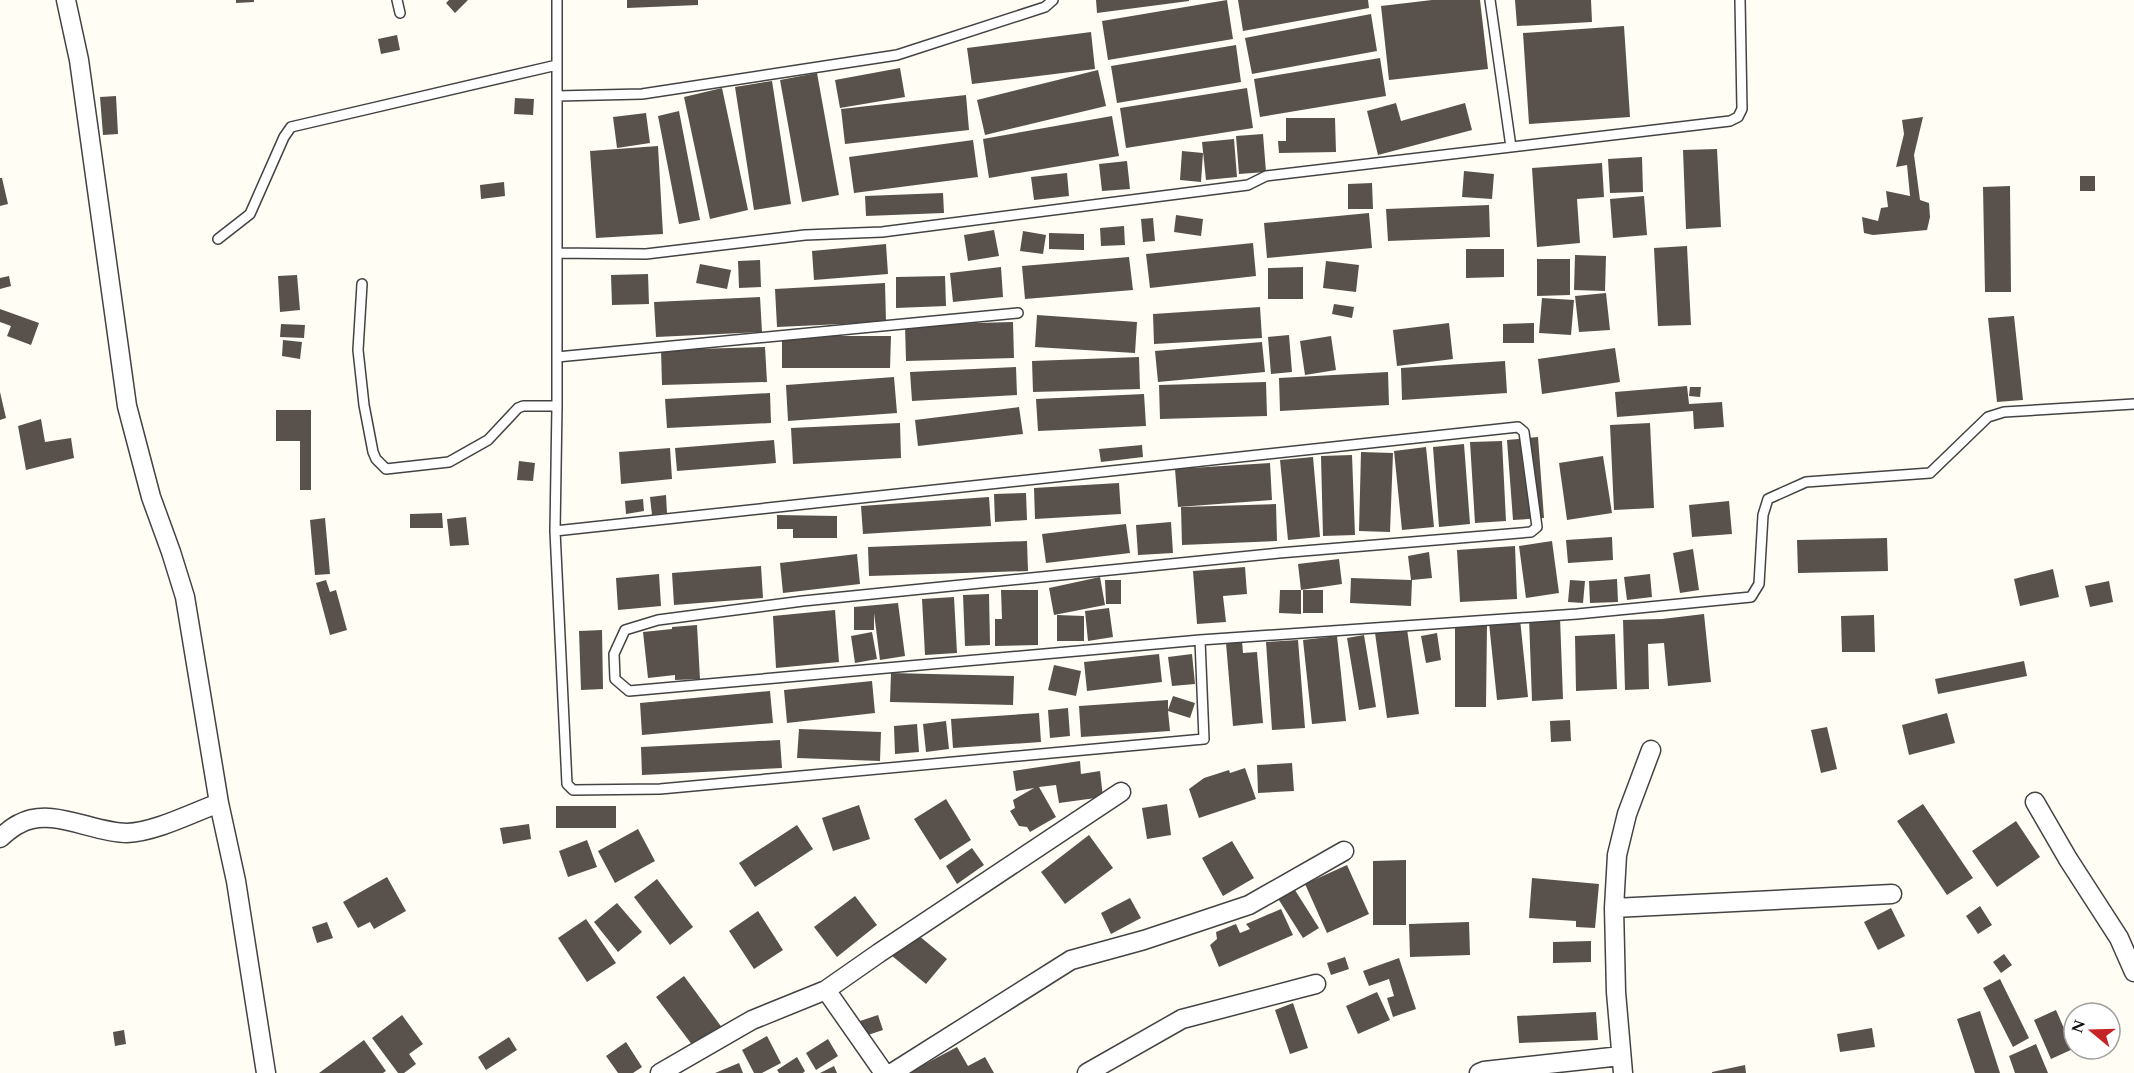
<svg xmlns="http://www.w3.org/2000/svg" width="2134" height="1073" viewBox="0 0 2134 1073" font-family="Spectral,serif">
<rect width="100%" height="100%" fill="#fffdf4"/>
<path fill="#59524c" d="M236 0H254V2L236 3Z
M449 0H468L455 13 446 3Z
M627 0H698V5L627 8Z
M1096 0H1189V1L1097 13Z
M1227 0 1233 39 1108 60 1102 21Z
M1238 0H1368L1369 8 1243 31Z
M1432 0H1480L1488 69 1389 80 1381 6Z
M1515 0H1591L1592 22 1517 26Z
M1371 14 1377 51 1252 74 1245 38Z
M1624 26 1630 117 1529 124 1523 33Z
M1091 32 1095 69 972 84 967 48Z
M397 35 400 50 381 54 378 39Z
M1236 45 1241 82 1117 103 1111 66Z
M1380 58 1386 96 1260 117 1254 79Z
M900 68 905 97 840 108 835 80Z
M1098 70 1106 106 985 135 977 100Z
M817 73 839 195 802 202 780 80Z
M772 81 791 204 754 210 735 87Z
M722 88 748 210 710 219 684 97Z
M1247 88 1253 128 1126 148 1120 108Z
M966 95 969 130 845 144 841 109Z
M116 96 118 134 103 135 100 97Z
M515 98 534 99 533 115 514 114Z
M1396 103 1401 121 1465 103 1472 130 1378 155 1367 111Z
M679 111 700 220 679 224 658 116Z
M646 113 650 143 617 148 613 117Z
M1112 116 1119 156 989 178 983 139Z
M1923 117 1914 155 1920 200 1929 203 1930 217 1927 230 1873 235 1864 233 1862 217 1878 221 1881 208 1888 207 1886 191 1910 196 1907 165 1896 167 1904 134 1902 120Z
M1286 118H1335L1336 152 1279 153 1278 141H1286Z
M1263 134 1266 172 1239 174 1236 136Z
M1234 139 1237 177 1206 180 1202 142Z
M973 140 978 177 854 193 849 157Z
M658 146 663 234 596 238 590 151Z
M1717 149 1721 227 1686 229 1683 150Z
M1182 151 1203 153 1201 182 1180 180Z
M1642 157 1643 192 1610 193 1608 159Z
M1127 161 1130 189 1102 191 1099 164Z
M1602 163 1604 197 1577 199 1580 243 1537 247 1532 168Z
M1464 171 1494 174 1492 199 1462 197Z
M1067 173 1069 196 1034 200 1031 177Z
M2080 176H2095V191H2080Z
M0 178H2L8 204 0 206Z
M504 182 505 196 481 199 480 185Z
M1372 183 1373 209H1348V184Z
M2010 186 2011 292H1985L1983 187Z
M943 193 944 213 866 216 865 196Z
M1644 196 1647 235 1613 238 1610 199Z
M1489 205 1490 237 1388 241 1386 209Z
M1369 213 1372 248 1267 258 1264 223Z
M1176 215 1203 219 1201 236 1174 232Z
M1153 218 1155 241 1143 242 1141 219Z
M1124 226 1125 245 1101 246 1100 228Z
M994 230 999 256 968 261 964 235Z
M1023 231 1046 235 1043 254 1020 251Z
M1049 233 1084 234V250L1049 249Z
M1253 243 1256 276 1150 288 1146 254Z
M886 244 888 274 814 280 812 251Z
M1687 246 1691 325 1658 326 1654 248Z
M1466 249H1504V277L1466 278Z
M1575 255 1606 256 1605 291 1574 290Z
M1129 257 1133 290 1025 299 1022 266Z
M1537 259H1570V295L1537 296Z
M760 260 761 287 739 288 738 261Z
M1326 261 1359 265 1356 292 1323 288Z
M700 264 731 270 727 289 696 283Z
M1001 267 1003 297 953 302 950 273Z
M1303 267V299H1268V268Z
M648 274 649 304 612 305 611 275Z
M297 275 300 310 280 312 278 276Z
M9 276 11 286 0 289V278Z
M945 276 946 306 896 308V277Z
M885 283 886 322 777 327 775 289Z
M1606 293 1610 330 1579 332 1575 296Z
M760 297 762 332 656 337 654 302Z
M1542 298 1574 300 1571 335 1539 333Z
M1334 304 1354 307 1352 318 1332 314Z
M1260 307 1262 338 1154 344 1153 314Z
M0 309 39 323 31 345 7 336 11 326 0 322Z
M1037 315 1137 322 1135 353 1035 347Z
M2014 316 2023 400 1997 402 1988 318Z
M1013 322 1014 358 906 361 905 325Z
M1449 323 1453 359 1397 366 1393 330Z
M1534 323V343H1503V324Z
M281 324 305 325 304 338 280 337Z
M1289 335 1292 372 1271 374 1268 337Z
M782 336H891L890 368H782Z
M1331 336 1336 370 1305 375 1300 341Z
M283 340 302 342 300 359 282 356Z
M1262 342 1265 372 1158 382 1155 351Z
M765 347 767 382 662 385 661 350Z
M1615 348 1620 382 1542 394 1538 359Z
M1139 357 1140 389 1033 392 1032 361Z
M1505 361 1507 393 1402 400 1401 368Z
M1016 367 1017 395 912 401 910 372Z
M1388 372 1389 405 1280 411 1279 378Z
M894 377 897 413 788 421 786 385Z
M1266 382 1267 416 1160 419 1159 385Z
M1687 386 1689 404 1722 402 1724 427 1694 429 1693 411 1617 417 1615 392Z
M1690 387H1701L1700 397 1689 396Z
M0 392 6 418 0 420Z
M770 393 771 423 667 428 665 399Z
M1144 394 1146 426 1038 431 1036 399Z
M1019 407 1023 434 918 446 915 420Z
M276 410H311V490H300V441H276Z
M41 419 45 442 71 438 74 458 26 470 18 426Z
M900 423 901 458 793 464 791 428Z
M1650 423 1654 508 1614 510 1610 425Z
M1538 437 1544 518 1513 520 1507 440Z
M774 440 776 463 677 471 675 448Z
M1502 441 1506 521 1475 523 1470 442Z
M1464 444 1470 524 1439 527 1433 447Z
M1142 445 1143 457 1101 462 1099 449Z
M1426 447 1434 527 1402 530 1394 451Z
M670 448 672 479 621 484 619 452Z
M1361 452 1393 453 1390 532 1359 531Z
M1352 455 1355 535 1323 536 1321 456Z
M1603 456 1612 513 1567 520 1559 463Z
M1313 457 1320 537 1288 540 1280 460Z
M519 461 535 463 533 481 517 480Z
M1270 463 1272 500 1178 507 1175 469Z
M1119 483 1121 514 1035 519 1034 488Z
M1026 493 1027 520 995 522 994 494Z
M666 495 667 513 652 515 650 497Z
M989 497 991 526 863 534 861 506Z
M643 499 644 511 626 514 625 501Z
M1729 501 1732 534 1692 537 1689 505Z
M1276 504 1277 541 1182 545 1181 507Z
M442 513 443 528H410V514Z
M777 515 837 516V538H793V529H777Z
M466 517 469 545 450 546 447 519Z
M325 518 330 574 315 575 310 520Z
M1171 522 1173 553 1138 555 1136 525Z
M1126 524 1130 553 1046 563 1042 534Z
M1612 537 1613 560 1568 563 1566 540Z
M1887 538 1888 571 1798 573 1797 540Z
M1027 541 1028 571 869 576 868 547Z
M1552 541 1559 593 1526 598 1519 546Z
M1515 546 1517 599 1460 602 1457 550Z
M1693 549 1699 590 1680 593 1673 553Z
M1429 552 1432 578 1412 580 1411 606 1350 603 1351 578 1411 580 1408 556Z
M857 554 860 584 783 593 780 563Z
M1339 559 1342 584 1301 590 1298 564Z
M761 566 763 598 674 605 672 573Z
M1245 567 1247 594 1223 596 1226 622 1197 624 1193 571Z
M2053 569 2059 597 2020 606 2014 579Z
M659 574 661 606 618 610 616 578Z
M1650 574 1652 597 1627 600 1624 577Z
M1100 577 1105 605 1054 615 1049 588Z
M1617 579 1618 602 1590 603 1589 581Z
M326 580 330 592 336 590 347 630 330 635 316 583Z
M1105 580H1121V604H1106Z
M1570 580 1585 581 1583 603 1568 602Z
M2109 581 2113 602 2090 607 2085 586Z
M1001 590H1038V645L995 646V619H1002Z
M1280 590H1301V614L1279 613Z
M1303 590H1323V613H1303Z
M989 594 990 645 965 646 963 595Z
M954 597 957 653 925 655 922 599Z
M898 603 905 656 880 660 874 613V630H854V607Z
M1109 608 1113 637 1088 641 1085 611Z
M835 610 839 662 776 668 773 616Z
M1704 614 1711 682 1668 686 1664 643 1648 644 1649 689 1625 690 1623 620 1662 619Z
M1057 615 1084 616V641H1057Z
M1874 615 1875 652H1842L1841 616Z
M1560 617 1563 699 1532 701 1529 618Z
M1520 619 1528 697 1497 700 1489 623Z
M1455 624H1487L1486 707H1455Z
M697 625 700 679 675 680V675L648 678 643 632 672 629V627Z
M1407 629 1419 714 1387 718 1375 633Z
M602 630 603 689 581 690 579 631Z
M872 632 877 659 855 663 851 636Z
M1437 633 1441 660 1426 663 1421 636Z
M1615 634 1617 689 1576 691 1575 636Z
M1364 635 1376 707 1359 710 1347 638Z
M1337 636 1346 721 1312 724 1303 640Z
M1298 640 1305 728 1272 730 1266 642Z
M1242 641 1243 653 1257 652 1263 723 1233 726 1226 643Z
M1159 654 1162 682 1087 691 1084 662Z
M1192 654 1195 684 1172 686 1168 657Z
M2024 661 2027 676 1938 694 1935 679Z
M1054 665 1081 671 1076 696 1048 690Z
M891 673 1014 676 1013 705 890 702Z
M872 681 875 713 787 723 784 690Z
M770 691 773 723 642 735 640 703Z
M1173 696 1195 703 1190 718 1168 711 1170 731 1081 737 1079 706 1168 700V710Z
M1068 708 1070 736 1050 738 1048 710Z
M1039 713 1041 742 953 748 951 719Z
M1947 713 1955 743 1909 755 1902 725Z
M1570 720 1571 741 1551 742 1550 721Z
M946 721 949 749 926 752 923 724Z
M917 724 919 752 895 754 894 726Z
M1827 727 1837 769 1821 773 1811 730Z
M799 729 881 732 880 761 797 758Z
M780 740 782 768 642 775 641 747Z
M1080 761 1081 774 1100 771 1103 797 1059 803 1056 785 1039 787 1056 817 1030 832 1027 827 1019 826 1010 811 1015 808 1013 800 1034 788 1016 791 1013 771Z
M1292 763 1294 791 1258 793 1257 765Z
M1245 768 1256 799 1199 818 1189 789 1204 778 1229 770 1230 773Z
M946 799 971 840 940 860 914 819Z
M1167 804 1171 835 1147 839 1142 808Z
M1923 804 1973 878 1947 895 1897 821Z
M859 805 870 839 833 851 822 818Z
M556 806H616V828H556Z
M2016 821 2040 857 1997 887 1972 851Z
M529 824 531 839 503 844 500 828Z
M797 825 813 849 755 887 739 863Z
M638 829 655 861 615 883 598 851Z
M1089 835 1113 868 1065 904 1041 872Z
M587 840 597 867 568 877 559 851Z
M1232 841 1254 878 1223 896 1202 858Z
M972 848 984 865 957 884 946 866Z
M1406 860V925H1373V861Z
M1347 865 1369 914 1327 933 1305 884Z
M387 877 406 911 374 929 370 922 358 928 343 902Z
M1532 878 1599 884 1595 928 1576 927V921L1529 918Z
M657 879 693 927 670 945 634 897Z
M1293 887 1319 928 1303 938 1277 897Z
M855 896 877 925 837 957 814 927Z
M1130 898 1141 918 1111 934 1101 913Z
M617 903 642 932 618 952 594 922Z
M1980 906 1992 925 1978 934 1966 916Z
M1891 908 1905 936 1878 950 1864 922Z
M1281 909 1293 935 1219 967 1210 945 1217 939 1216 932 1236 924 1240 933 1250 929 1246 924Z
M758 911 783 950 754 969 729 931Z
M586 919 616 963 587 982 558 938Z
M327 922 333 938 317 943 312 927Z
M1469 922 1470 955 1410 957 1409 924Z
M912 930 947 959 926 984 891 955Z
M1591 941V962L1553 963V942Z
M2004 954 2012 965 2001 973 1993 962Z
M1345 957 1349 969 1331 975 1327 963Z
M1399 958 1416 1009 1393 1017 1387 998 1394 996 1389 979 1369 986 1363 971Z
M684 976 723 1029 696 1050 656 997Z
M2000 979 2029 1038 2013 1047 1983 988Z
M1377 992 1390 1020 1358 1034 1346 1006Z
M1293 1003 1308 1048 1290 1054 1275 1010Z
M2056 1010 2073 1049 2051 1059 2034 1020Z
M1980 1011 2000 1073H1975L1957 1019Z
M1596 1012 1598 1040 1519 1043 1517 1016Z
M402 1015 423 1044 409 1054 416 1064 404 1073H398L372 1038Z
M878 1015 883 1030 865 1036 860 1021Z
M1872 1028 1875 1047 1840 1052 1837 1034Z
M124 1030 126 1044 115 1046 113 1032Z
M767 1036 781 1063 762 1073H754L742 1050Z
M509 1037 517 1050 486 1070 478 1057Z
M828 1039 838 1056 816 1070 806 1053Z
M364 1040 386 1071 383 1073H319Z
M626 1042 642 1067 633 1073H618L606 1056Z
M2036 1044 2048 1073H2015L2009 1056Z
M957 1047 968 1066 985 1057 994 1073H908Z
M797 1057 805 1071 803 1073H779L777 1070Z
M739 1063 743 1073H715Z
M1745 1065 1746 1073H1712V1072Z
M834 1066 837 1073H820Z"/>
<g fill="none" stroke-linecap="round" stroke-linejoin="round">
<g stroke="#434343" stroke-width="12">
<path id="service" d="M397 0 400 13
M557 0V406L555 531 567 784 573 790 660 789 1204 739 1200 640
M1490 0 1511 147
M557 96 642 94 897 55 1045 7 1053 0
M218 239 250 214 284 137 291 127 557 65
M557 253 646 254 805 235 882 232 1248 185 1266 176 1730 121 1738 117 1742 109 1740 0
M362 284 358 350 364 405 373 452 376 459 386 469 449 462 488 440 518 408 523 406H557
M557 357 1018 313
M555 531 1518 427 1524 432 1537 527 1531 532 1279 553 803 601 658 620 625 630 614 654 615 679 629 691 1200 640 1577 614 1751 597 1759 584 1763 515 1768 499 1806 482 1930 473 1988 417 2004 412 2134 404"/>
</g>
<g stroke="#434343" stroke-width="21">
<path id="minor" d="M66 0 79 60 127 406 151 497 171 552 185 597 219 803 236 881 266 1073
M2035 802 2068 859 2119 938 2134 972
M0 838C6 833 12 827 19 824 52 806 92 833 127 833 155 832 192 813 219 803
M1614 908 1892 894
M826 990 879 953 1121 792
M660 1073 752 1020 826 990 884 1073
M892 1073 1071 960 1144 940 1249 905 1344 851
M1087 1073 1182 1019 1316 984
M1479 1073 1484 1071 1621 1056
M1623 1073 1616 992 1614 908 1617 855 1627 814 1651 750"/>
</g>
<use href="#service" stroke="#fff" stroke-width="9"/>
<use href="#minor" stroke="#fff" stroke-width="18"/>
</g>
<g transform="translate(2092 1031) rotate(289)"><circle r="28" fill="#ffffff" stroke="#9f9f9f" stroke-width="1.5"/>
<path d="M0-4.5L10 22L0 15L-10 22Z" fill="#c42425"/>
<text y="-9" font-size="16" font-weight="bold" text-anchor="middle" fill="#101010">N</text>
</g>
</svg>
